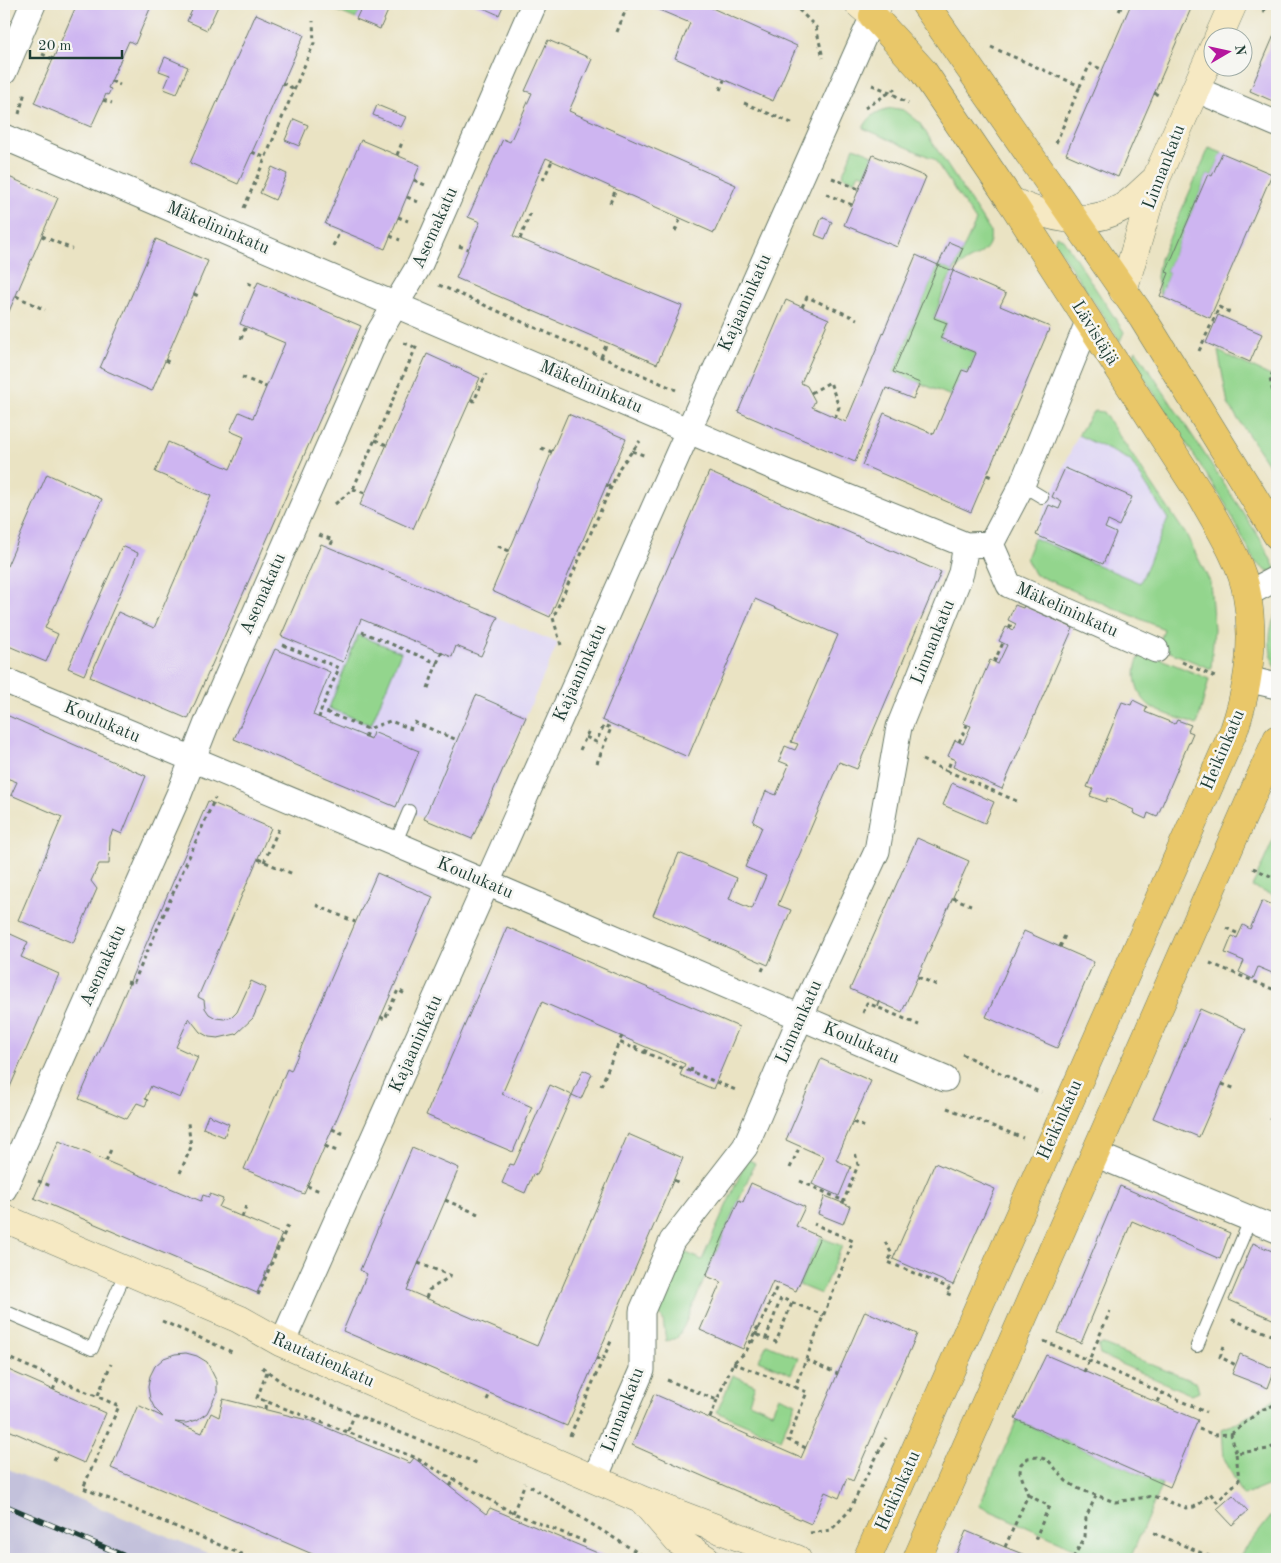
<svg xmlns="http://www.w3.org/2000/svg" width="1281" height="1563" viewBox="0 0 1281 1563" font-family="'Old Standard TT',serif">
<rect width="100%" height="100%" fill="#f6f6f2"/>
<filter id="ink" filterUnits="userSpaceOnUse"><feTurbulence type="fractalNoise" baseFrequency=".02" numOctaves="2"/><feDisplacementMap in="SourceGraphic" scale="10" xChannelSelector="R" yChannelSelector="G"/><feConvolveMatrix kernelMatrix="1 2 1 2 8 2 1 2 1" color-interpolation-filters="sRGB"/></filter>
<filter id="wash" filterUnits="userSpaceOnUse"><feTurbulence type="fractalNoise" baseFrequency=".0096" numOctaves="4" result="noise"/><feDisplacementMap in="SourceGraphic" scale="20" xChannelSelector="R" yChannelSelector="G"/><feGaussianBlur stdDeviation="1.12" result="paint"/><feColorMatrix in="noise" values="0 0 0 0 0 0 0 0 0 0 0 0 0 0 0 0 0 1.4 0 .05"/><feComposite in="paint" operator="in"/></filter>
<g filter="url(#wash)">
<rect width="100%" height="100%" fill="#eae3c3"/>
<path fill="#ded5f5" d="M1078 435 1130 460 1168 519 1140 583 1034 538 1033 535Z
M321 544 558 643 472 839 234 739Z"/>
<path fill="#c3c1db" d="M4 1467 26 1477 222 1559H4Z"/>
<path fill="#93d58d" stroke="#598960" d="M321 4H363L356 19Z
M893 108 904 110 919 122 990 231C994 256 968 256 954 271 946 279 939 306 934 317L947 323 940 338 976 353 968 372 962 370 951 396 893 372 938 265 953 271 976 221 934 159 863 128C870 115 878 110 893 108Z
M854 147 873 155 865 175 859 173 855 181 842 176Z
M1209 148 1222 153 1212 176 1208 174 1166 272 1169 273 1160 296 1157 277 1160 259Z
M1056 236 1063 239 1124 332 1120 341 1054 242Z
M1136 350 1261 540 1277 572 1267 571 1255 562 1226 505 1132 359Z
M1218 351 1277 379V478L1228 404Z
M1096 411 1103 412 1187 536 1210 582 1214 629 1211 669 1158 647 1164 629 1034 574 1026 558 1034 538 1140 583 1168 519 1130 460 1078 435 1092 413Z
M1277 613V671C1268 655 1267 629 1277 613Z
M358 635 401 652 371 725 329 708Z
M1151 655 1209 679 1197 725C1183 719 1166 715 1153 708 1136 697 1130 672 1140 656Z
M1277 832V897L1252 887Z
M747 1159 755 1163 684 1326 677 1338 666 1341 663 1320 654 1304 678 1249 702 1260Z
M820 1237 842 1246 821 1294 799 1285Z
M767 1344 798 1358 791 1374 759 1360Z
M1101 1344 1197 1383 1199 1392 1192 1395 1100 1355 1098 1346Z
M733 1375 755 1385 749 1402 772 1412 779 1396 796 1403 780 1439 717 1412Z
M1277 1397V1482L1243 1496 1224 1458 1222 1429 1239 1422Z
M1017 1420 1162 1484 1130 1559H1099L979 1506Z
M1277 1509V1559H1237Z"/>
<g id="blocks">
<path fill="#ceb5f1" d="M77 4H152L135 44 129 41 108 88 111 89 108 95 106 94 91 127 34 103Z
M195 4H219L207 30 187 21Z
M363 4H391L380 29 356 19Z
M474 4H504L499 15Z
M645 4H703L797 46 773 101 675 58 690 23Z
M1131 4H1193L1118 177 1066 154Z
M256 14 304 35 238 184 190 163Z
M1275 33 1277 34V103L1250 91Z
M548 40 592 59 569 111 736 185 714 233 546 158 537 178 513 236 682 306 657 364 456 278 480 222 468 217 503 139 510 142 532 93 525 91Z
M165 57 188 67 177 94 164 89 170 75 159 71Z
M377 105 406 117 401 127 373 115Z
M294 119 308 125 299 146 285 140Z
M361 140 420 165 385 249 325 224Z
M1222 153 1272 174 1210 318 1160 296 1169 273 1166 272 1208 174 1212 176Z
M873 155 926 177 897 247 844 225Z
M272 167 287 174 275 200 260 193Z
M4 175 58 198 4 323Z
M822 217 832 222 825 239 815 235Z
M156 239 208 261 152 391 100 368Z
M949 242 963 248 953 271 938 265Z
M916 255 938 265 893 372 920 383 913 399 886 388 855 462 738 412 786 300 829 319 801 383 807 386 815 401 812 407 846 422Z
M953 271 1006 294 1000 306 1050 327 971 512 862 465 884 413 934 434 962 370 968 372 976 353 940 338 947 323 934 318Z
M258 282 361 326 188 719 90 677 118 612 154 628 211 496 155 472 168 442 230 469 244 437 230 431 239 412 253 418 285 343 240 324Z
M1218 315 1262 334 1250 362 1206 343Z
M427 354 480 378 413 529 360 505Z
M568 414 626 439 550 617 492 591Z
M1065 468 1132 497 1119 526 1108 521 1105 528 1116 533 1103 564 1036 535 1049 505 1059 509 1062 502 1052 497Z
M709 472 941 572 857 769 839 762 778 905 791 910 768 965 653 915 679 853 737 878 729 899 752 909 766 876 745 867 762 827 753 822 766 791 776 795 789 765 779 761 785 746 795 750 798 744 791 742 838 635 755 599 688 757 602 720Z
M47 474 102 499 45 628 58 634 46 662 4 644V573Z
M321 544 498 617 481 656 456 646 452 657 361 619 343 662 281 636Z
M122 546 138 553 84 675 68 668Z
M1015 605 1023 608 1024 606 1073 628 1002 789 953 767 956 760 948 756 955 740 963 744 971 726 963 723 990 660 998 664 1007 645 999 641 1006 627 1013 630 1016 624 1008 620Z
M275 649 330 672 313 715 371 739 373 732 419 751 396 807 234 739Z
M476 695 526 717 472 839 424 819Z
M1133 700 1147 707 1145 712 1175 724 1177 720 1191 725 1188 731 1193 733 1157 817 1148 813 1146 819 1133 813 1134 810 1107 798 1106 802 1090 796 1093 789 1087 787 1122 702 1131 705Z
M4 714 146 776 122 834 113 830 110 837 109 864H99L91 881 97 889 73 943 18 920 62 817 11 795 17 782 4 777Z
M952 783 994 802 985 823 943 805Z
M208 801 271 828 198 997 204 1000 205 1008 209 1014 216 1018 224 1019 232 1017 237 1012 251 981 266 988 253 1018 236 1034 218 1038 209 1037 200 1032 189 1018 176 1047 198 1057 180 1098 151 1086 145 1099 148 1100 145 1106 137 1103 127 1119 79 1099Z
M917 838 969 861 902 1012 850 989Z
M377 873 433 897 304 1194 244 1169 287 1069 291 1071 293 1066Z
M1262 901 1277 908V975L1258 967 1253 979 1239 972 1244 961 1225 953 1232 936 1237 938 1243 925 1250 929Z
M507 927 739 1027 713 1089 680 1075 685 1064 542 1002 502 1094 532 1107 513 1152 426 1115Z
M4 931 28 942 21 957 59 974 4 1101Z
M1024 931 1094 962 1057 1048 986 1017Z
M1200 1009 1246 1029 1199 1137 1153 1118Z
M821 1059 871 1081 836 1160 851 1167 839 1196 812 1184 824 1157 786 1140Z
M583 1070 592 1074 581 1099 572 1095Z
M550 1085 572 1095 537 1175 533 1174 525 1193 502 1183 510 1164 514 1165Z
M208 1115 229 1124 224 1137 203 1128Z
M628 1134 683 1158 567 1426 343 1331 367 1274 360 1270 412 1148 459 1168 407 1290 537 1346Z
M59 1141 201 1201 203 1195 209 1197 210 1194 223 1199 219 1207 282 1234 257 1293 34 1198Z
M935 1163 995 1189 953 1285 893 1259Z
M751 1183 805 1207 796 1226 820 1237 796 1291 773 1281 743 1349 700 1330 721 1282 706 1276 739 1200 743 1202Z
M1120 1186 1230 1233 1220 1259 1132 1221 1081 1343 1058 1333Z
M825 1196 850 1206 843 1224 818 1214Z
M1253 1243 1277 1253V1321L1229 1300Z
M865 1311 917 1334 853 1481 847 1478 839 1498 825 1492 811 1524 632 1445 654 1394 801 1458Z
M186 1353 197 1356 207 1362 217 1382V1393L207 1413 197 1420 186 1423 175 1422 202 1433 211 1413 219 1417 223 1399 311 1421 410 1463 414 1458 486 1514 490 1508 612 1559H324L111 1468 138 1405 163 1417 155 1409 150 1399 148 1387 150 1376 155 1366 164 1358 175 1354Z
M1240 1354 1275 1369 1268 1388 1232 1374Z
M1046 1355 1198 1420 1170 1487 1015 1419Z
M4 1368 106 1413 84 1463 4 1428Z
M1233 1495 1248 1511 1232 1525 1217 1509Z
M966 1531 1005 1547 1035 1559H954Z"/>
</g>
</g>
<g filter="url(#ink)">
<use href="#blocks" fill-opacity="0" stroke="#676" stroke-width="1"/>
<g fill="none" stroke-linecap="round" stroke-linejoin="round">
<g stroke="#676" stroke-width="14">
<path id="lane" d="M1022 485 1042 497
M395 844 409 811
M4 1311 92 1349 126 1271
M1197 1346 1251 1218"/>
</g>
<g stroke="#676" stroke-width="27">
<path id="street" d="M4 72 33 4
M1195 89 1277 124
M4 137 771 466 966 545 991 544
M991 544 1022 485 1088 322
M991 544 1009 585 1156 650
M1247 594 1277 578
M1247 679 1277 686
M4 680 405 848 945 1079
M1095 1154 1277 1230
M4 1189 179 794 208 720 378 334 420 264 534 4
M282 1343 873 16
M595 1478 642 1370V1311L672 1241 745 1147 811 993 877 851 899 727 961 573 966 545"/>
</g>
<g stroke="#676" stroke-width="29">
<path id="secondary" d="M859 4 873 16 878 4
M1218 38 1233 4
M1011 201C1047 217 1085 229 1123 207 1135 200 1145 188 1156 179
M1123 291 1156 179 1214 47
M4 1218 239 1319 282 1343 642 1500 797 1559
M645 1503 678 1541 706 1559"/>
</g>
<g stroke="#676" stroke-width="29">
<path id="primary" d="M925 4 1142 317 1277 535
M867 1559 1234 730C1249 686 1255 641 1247 595 1242 563 1219 528 1203 499L1011 201 923 71 873 16
M917 1559 1277 739"/>
</g>
<path stroke="#676" stroke-width="3" stroke-dasharray="4 4" stroke-linecap="butt" d="M793 4 816 27 823 58
M1119 11 1123 4
M1263 12 1267 4
M617 32 628 4
M991 47 1080 86 1090 64 1103 70
M42 54 53 59
M111 81 120 85
M282 83 295 89
M872 85 890 92 908 104
M720 90 724 80
M1154 93 1161 96
M103 100 112 103
M744 103 794 124
M865 108 898 87
M19 114 25 92
M1056 143 1080 86
M252 152 266 158
M397 155 403 140
M832 178 859 189
M414 180 425 185
M543 180 552 161
M826 194 852 205
M407 197 418 202
M610 203 616 189
M244 208 314 43 313 21
M398 217 408 221
M675 231 681 218
M42 236 72 249
M390 236 400 240
M520 239 530 214
M333 246 340 231
M459 246 468 249
M248 283 256 287
M439 285 676 390
M194 294 201 297
M16 296 45 310
M802 307 807 297 857 319
M241 339 246 326
M404 343 417 348
M1199 351 1219 307 1233 314
M601 357 607 343
M165 360 172 364
M1273 372 1270 379 1277 410
M242 377 266 387
M1271 379 1277 382
M811 393 830 382 839 407 835 418
M471 399 474 401 486 374
M375 440 387 445
M541 448 552 452
M632 451 646 456
M987 475 994 478
M606 485 612 487
M353 489 365 493
M335 504 353 489 417 345
M319 535 333 540 330 547
M498 546 509 551
M1009 628 1012 622
M362 632 437 663 427 691
M283 645 339 668 321 710 368 729 390 721 412 729
M561 645 553 618 620 467 640 441
M5 651 7 645
M994 662 1003 643
M1182 662 1217 678
M437 663 442 652
M319 718 321 710
M414 722 457 740
M365 737 368 729
M586 737 596 742 604 725 611 728 597 763
M959 742 967 725
M580 750 589 730
M922 760 947 771 952 758
M947 771 1019 802
M258 859 293 874
M264 862 280 826
M1253 868 1277 879
M953 898 971 905
M316 905 355 922
M1226 928 1239 934
M1060 947 1066 933
M1210 963 1277 991
M762 971 765 964
M918 977 937 985
M127 982 133 984 215 798
M879 1002 877 1007 919 1025
M863 1013 867 1003 877 1007
M380 1017 385 1019 398 990 405 994
M622 1036 619 1042 738 1091
M635 1049 637 1043
M645 1053 647 1047
M962 1054 1041 1093
M691 1072 692 1067
M1222 1084 1236 1089
M601 1086 619 1042
M947 1108 1023 1138
M1270 1118 1277 1121
M853 1122 865 1127
M332 1129 344 1134
M325 1146 337 1151
M106 1161 112 1147
M790 1168 800 1146
M180 1173 191 1147 188 1123
M674 1180 681 1184
M38 1181 51 1186
M800 1181 844 1201
M307 1186 320 1191
M445 1200 478 1214
M843 1203 858 1165 855 1152
M242 1217 246 1206
M885 1242 892 1254 888 1262 949 1288 946 1293 951 1295
M418 1263 452 1276
M258 1295 288 1225
M426 1298 429 1290 451 1276
M162 1321 232 1352
M1233 1321V1320L1277 1337
M757 1335 766 1338 781 1298 823 1315
M766 1338 776 1342 792 1303
M1044 1341 1206 1412
M752 1343 778 1284
M1224 1346 1220 1357 1236 1365
M4 1356 119 1406 83 1488 253 1559
M596 1358 602 1361 612 1339
M806 1360 838 1374
M733 1363 795 1387 853 1241 814 1224
M262 1367 289 1388 479 1464
M267 1372 257 1398 414 1457 513 1513 584 1541 582 1546
M1084 1372 1110 1311
M667 1380 717 1400 733 1363 746 1352 756 1329 759 1330
M795 1387 807 1392 788 1440 806 1448
M53 1390 58 1379
M98 1395 111 1364
M487 1400 490 1393
M1158 1402 1162 1393
M265 1409 266 1400
M710 1418 717 1400
M1199 1429 1215 1435 1231 1434 1236 1453 1269 1449 1277 1444
M348 1431 355 1413
M1231 1434 1261 1410 1277 1404
M570 1436 602 1361
M54 1460 58 1452
M450 1486 455 1479
M530 1486 648 1559
M1028 1495 1049 1506 1035 1540
M513 1513 525 1483
M810 1533 831 1530 849 1511 886 1438
M1154 1533 1209 1556
M1005 1547 1028 1495 1020 1472 1021 1464 1028 1458 1038 1457 1048 1460 1066 1481 1079 1489 1115 1502 1153 1496 1186 1508 1194 1507 1202 1502 1210 1493 1217 1502 1239 1480 1236 1453
M1073 1558 1085 1537 1086 1517 1096 1496"/>
<use href="#lane" stroke="#fff" stroke-width="12"/>
<use href="#street" stroke="#fff" stroke-width="25"/>
<use href="#secondary" stroke="#f6e9c3" stroke-width="28"/>
<use href="#primary" stroke="#e9c769" stroke-width="28"/>
<g stroke="#1f3d34" stroke-width="5.5">
<path id="rail" d="M4 1505 132 1559"/>
</g>
<use href="#rail" stroke="#f6f6f2" stroke-width="4" stroke-dasharray="11" stroke-linecap="butt"/>
</g>
</g>
<g text-anchor="middle" dominant-baseline="central" stroke-width="5" stroke-linejoin="round" paint-order="stroke">
<g font-size="18" fill="#1f3d34" stroke="#f6f6f2">
<text transform="translate(1164 167) rotate(-69)">Linnankatu</text>
<text transform="translate(218 228) rotate(23)">Mäkelininkatu</text>
<text transform="translate(435 228) rotate(-66)">Asemakatu</text>
<text transform="translate(745 303) rotate(-66)">Kajaaninkatu</text>
<text transform="translate(1095 333) rotate(58)">Lävistäjä</text>
<text transform="translate(591 387) rotate(23)">Mäkelininkatu</text>
<text transform="translate(263 594) rotate(-66)">Asemakatu</text>
<text transform="translate(1067 610) rotate(24)">Mäkelininkatu</text>
<text transform="translate(933 642) rotate(-68)">Linnankatu</text>
<text transform="translate(580 673) rotate(-66)">Kajaaninkatu</text>
<text transform="translate(102 722) rotate(23)">Koulukatu</text>
<text transform="translate(1223 750) rotate(-67)">Heikinkatu</text>
<text transform="translate(475 878) rotate(23)">Koulukatu</text>
<text transform="translate(103 966) rotate(-66)">Asemakatu</text>
<text transform="translate(799 1022) rotate(-66)">Linnankatu</text>
<text transform="translate(861 1043) rotate(23)">Koulukatu</text>
<text transform="translate(416 1044) rotate(-66)">Kajaaninkatu</text>
<text transform="translate(1060 1120) rotate(-66)">Heikinkatu</text>
<text transform="translate(323 1360) rotate(24)">Rautatienkatu</text>
<text transform="translate(623 1410) rotate(-69)">Linnankatu</text>
<text transform="translate(898 1491) rotate(-66)">Heikinkatu</text>
</g>
</g>
<rect width="1281" height="1563" fill="none" stroke="#f6f6f2" stroke-width="20"/>
<g transform="translate(1228 52) rotate(81)"><circle r="24" fill="#f6f6f2" stroke="#a0aca6"/>
<path d="M0-4L9 19L0 12L-9 19Z" fill="#b5179e"/>
<text y="-8" font-size="14" font-weight="bold" text-anchor="middle" fill="#1f3d34">N</text>
</g>
<path d="M30 50v8h92v-8" fill="none" stroke="#1f3d34" stroke-width="2.5"/>
<text x="38" y="50" font-size="15" fill="#1f3d34" stroke="#f6f6f2" stroke-width="4" paint-order="stroke">20 m</text>
</svg>
